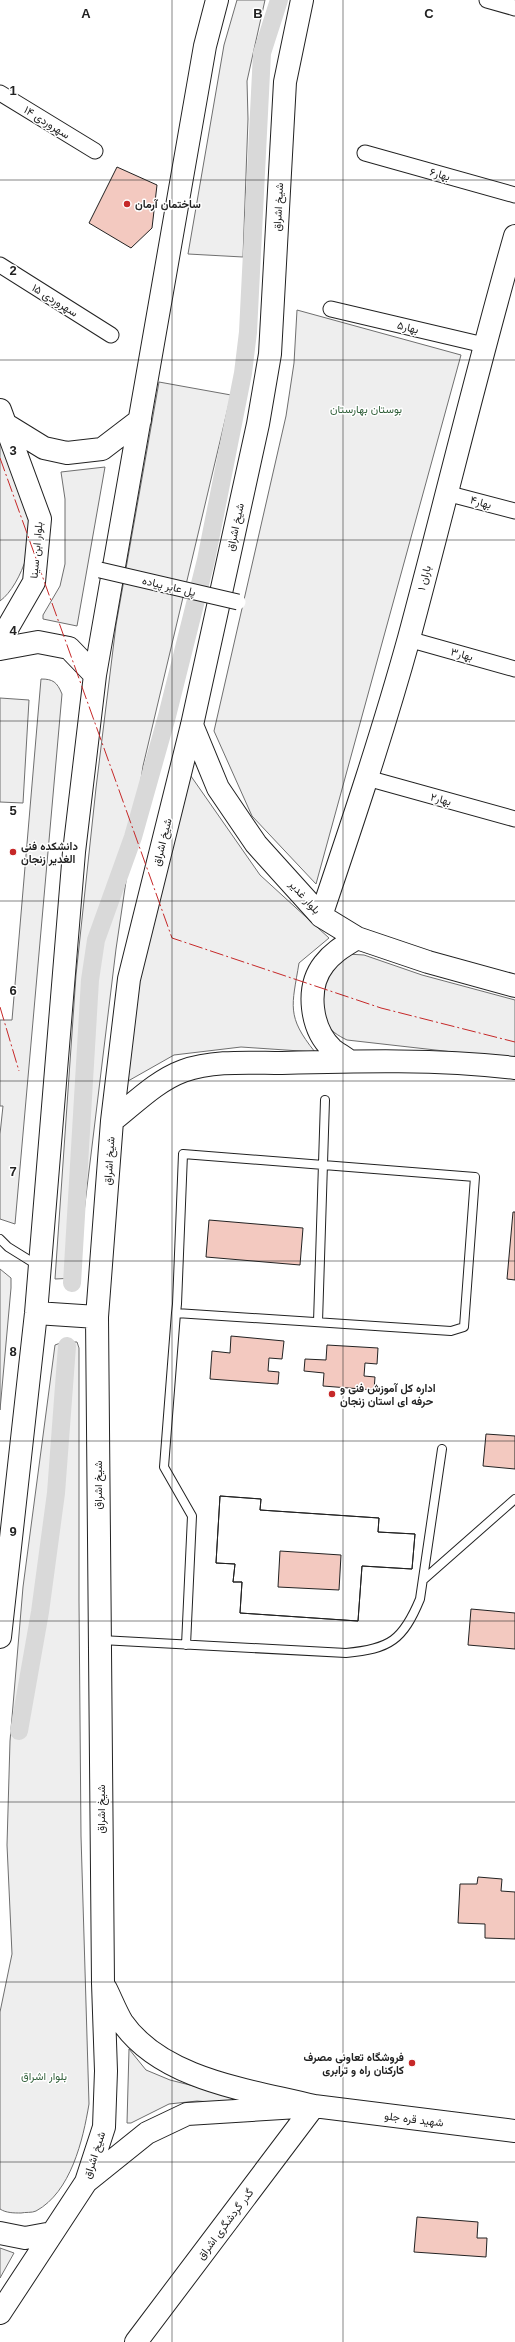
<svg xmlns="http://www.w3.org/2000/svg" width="515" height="2342" viewBox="0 0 515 2342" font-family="Helvetica,Vazirmatn,sans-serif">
<rect width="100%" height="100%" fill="#fff"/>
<path fill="#eee" stroke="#6f6f6f" d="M237 0H265L247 81 248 119 243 257 188 254 224 45Z
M297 310 461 355 316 884 252 816 214 731 286 416 294 363Z
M159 382 231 395 143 766 116 949 76 1278 55 1279 76 975 96 788 116 625Z
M0 439C10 461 23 483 30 506 39 531 22 585 0 601Z
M105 467 77 626 43 619V615L60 586 65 564V499L61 472Z
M41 679C53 679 57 682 62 694L15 1224 0 1219V1134L3 1106H0V1020H12Z
M0 698 29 700 23 803 0 802Z
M186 769 260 875 329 938 299 963C292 1006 286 1016 315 1052L241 1047 174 1055 121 1085 138 977Z
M347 954 364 955 422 975 515 1000V1059L347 1040C330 1032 315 1018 317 997 318 983 338 964 347 954Z
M0 1269 11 1278V1288L0 1410Z
M63 1342H77L79 1348V1601L81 1836 89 2104C83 2140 71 2192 36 2211 32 2213 25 2212 21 2213 14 2213 6 2213 0 2209V2012L12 1954 7 1845 10 1741 23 1587 55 1345Z
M129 2049 146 2070 170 2080 257 2102 253 2105 197 2101 169 2104 131 2123H127Z
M0 2248 14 2253 0 2278Z"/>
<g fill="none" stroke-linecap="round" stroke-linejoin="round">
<path stroke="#d9d9d9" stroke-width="18" d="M72 1283 90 980 96 940 133 837 167 716 206 560 243 373 248 332 262 53 279 0
M19 1731 40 1612 56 1493 67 1346"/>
</g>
<path fill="#f3c9c0" stroke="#222" fill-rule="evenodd" d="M117 167 157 185 152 228 131 248 89 223Z
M513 1212H515V1280L507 1279Z
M209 1220 303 1228 300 1265 206 1257Z
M231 1336 284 1341 282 1359 269 1358 268 1371 279 1372 278 1384 210 1379 212 1351 230 1353Z
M327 1345 378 1348 377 1364 365 1363 364 1376 375 1377 374 1390 323 1386 324 1373 304 1371 305 1359 326 1360Z
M486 1434 515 1436V1469L483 1466Z
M220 1496 261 1499 260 1510 379 1518 378 1532 415 1534 412 1569 362 1566 358 1621 240 1613 242 1582H233L235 1564 216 1563ZM280 1551 341 1555 339 1590 278 1587Z
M220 1496 261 1499 260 1510 379 1518 378 1532 415 1534 412 1569 362 1566 358 1621 240 1613 242 1582H233L235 1564 216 1563Z
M471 1609 515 1613V1649L468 1645Z
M478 1877 502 1879 501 1891 515 1892V1939L485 1938V1924L458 1923 460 1884H477Z
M417 2217 478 2222 477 2238H487L486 2257 414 2252Z"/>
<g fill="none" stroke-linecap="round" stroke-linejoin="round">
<g stroke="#222" stroke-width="10">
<path id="lane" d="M0 1239 8 1247 37 1265
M176 1313 451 1331 464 1327 475 1177 183 1154 177 1304 176 1313 164 1467 192 1516 186 1645
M318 1322 325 1100
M423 1580 515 1499
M101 1640 346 1653C390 1649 403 1640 420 1599L442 1449"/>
</g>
<g stroke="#222" stroke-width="17">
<path id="street" d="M487 0 515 8
M0 93 95 151
M365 153 515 195
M0 265 111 335
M331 309 484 345
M446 493 515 511
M408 639 515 669
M367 778 515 819"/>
</g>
<g stroke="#222" stroke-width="24">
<path id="secondary" d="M0 410 40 519 34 582 0 641
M5 424 44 448 67 453 102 449 140 420
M0 649 38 642 69 648 95 675
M192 725 218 788 256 844 321 916 357 938 428 962 515 986
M321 916C352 824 383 732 409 638 445 504 477 369 515 236
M349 1061C344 1057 337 1053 332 1049 311 1029 305 988 324 964 333 952 344 946 357 938
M112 1121C134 1104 156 1081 183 1071 214 1060 250 1063 282 1063 360 1061 438 1059 515 1068
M36 1313 97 1317
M0 1637 36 1313 74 852 95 675 205 46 217 0
M86 2182 147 2133 187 2114 314 2106C250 2090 162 2080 122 2022 116 2012 111 1999 106 1989
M0 2233 25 2238 52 2233
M0 2313 86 2182 104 2127 106 2071 103 1983 97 1317 112 1121 129 979 192 725 258 424 270 354 285 82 302 0
M136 2342 314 2106 515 2131"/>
</g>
<use href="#lane" stroke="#fff" stroke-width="8"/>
<use href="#street" stroke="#fff" stroke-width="15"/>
<use href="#secondary" stroke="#fff" stroke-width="22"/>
<g stroke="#222" stroke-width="17" stroke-linecap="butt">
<path id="street-bridge" d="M100 570 238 602"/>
</g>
<use href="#street-bridge" stroke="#fff" stroke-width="15"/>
<path stroke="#c62828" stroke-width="1" stroke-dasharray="14 3 2 3" stroke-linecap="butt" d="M0 458 172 938 381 1008 515 1042
M0 1007 19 1071"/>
</g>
<path fill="none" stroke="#222" stroke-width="1" stroke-opacity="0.55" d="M172 0V2342M343 0V2342M0 180H515M0 360H515M0 540H515M0 721H515M0 901H515M0 1081H515M0 1261H515M0 1441H515M0 1621H515M0 1802H515M0 1982H515M0 2162H515"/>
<g fill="#c62828" stroke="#fff" stroke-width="1.5">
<circle cx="127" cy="204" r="4"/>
<circle cx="13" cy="852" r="4"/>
<circle cx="332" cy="1394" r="4"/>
<circle cx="412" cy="2063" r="4"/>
</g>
<g text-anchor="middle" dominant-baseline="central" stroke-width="3" stroke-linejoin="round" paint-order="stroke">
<g font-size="11" fill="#222" stroke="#fff">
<text transform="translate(47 122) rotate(32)">سهروردی ۱۴</text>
<text transform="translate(440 174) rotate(16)">بهار۶</text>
<text transform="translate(278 207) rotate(-87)">شیخ اشراق</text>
<text transform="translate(55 300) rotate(32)">سهروردی ۱۵</text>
<text transform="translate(408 327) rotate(13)">بهار۵</text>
<text transform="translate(481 502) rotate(15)">بهار۴</text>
<text transform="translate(235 527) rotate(-78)">شیخ اشراق</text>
<text transform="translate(36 550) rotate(-85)">بلوار ابن سینا</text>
<text transform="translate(424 578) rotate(-76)">باران ۱</text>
<text transform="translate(169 586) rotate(13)">پل عابر پیاده</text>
<text transform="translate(462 654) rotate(15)">بهار۳</text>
<text transform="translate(441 799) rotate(15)">بهار۲</text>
<text transform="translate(162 842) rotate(-76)">شیخ اشراق</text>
<text transform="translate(305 897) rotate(48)">بلوار غدیر</text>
<text transform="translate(109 1161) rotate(-86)">شیخ اشراق</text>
<text transform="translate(98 1485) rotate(-90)">شیخ اشراق</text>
<text transform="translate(101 1809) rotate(-90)">شیخ اشراق</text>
<text transform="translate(414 2119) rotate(7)">شهید قره جلو</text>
<text transform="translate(94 2155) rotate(-72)">شیخ اشراق</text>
<text transform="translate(225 2224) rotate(-53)">گدر گردشگری اشراق</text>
</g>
<g font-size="11" font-weight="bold" fill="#222" stroke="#fff" text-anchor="start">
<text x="135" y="204">ساختمان آرمان</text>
<text x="21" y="846">دانشکده فنی<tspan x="21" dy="13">الغدیر زنجان</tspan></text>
<text x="340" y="1388">اداره کل آموزش فنی و<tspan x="340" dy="13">حرفه ای استان زنجان</tspan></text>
<text x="404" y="2057" text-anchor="end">فروشگاه تعاونی مصرف<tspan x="404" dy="13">کارکنان راه و ترابری</tspan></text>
</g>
<g font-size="11" fill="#2f5e38" stroke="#fff">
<text x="366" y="409">بوستان بهارستان</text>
<text x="44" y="2076">بلوار اشراق</text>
</g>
</g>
<g font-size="13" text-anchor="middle" font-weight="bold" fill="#222" stroke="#fff" stroke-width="3" stroke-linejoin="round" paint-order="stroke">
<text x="86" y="18">A</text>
<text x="258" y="18">B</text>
<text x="429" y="18">C</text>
<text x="13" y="95">1</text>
<text x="13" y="275">2</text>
<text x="13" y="455">3</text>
<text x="13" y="635">4</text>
<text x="13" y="815">5</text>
<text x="13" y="995">6</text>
<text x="13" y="1176">7</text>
<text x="13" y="1356">8</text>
<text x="13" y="1536">9</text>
</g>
</svg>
